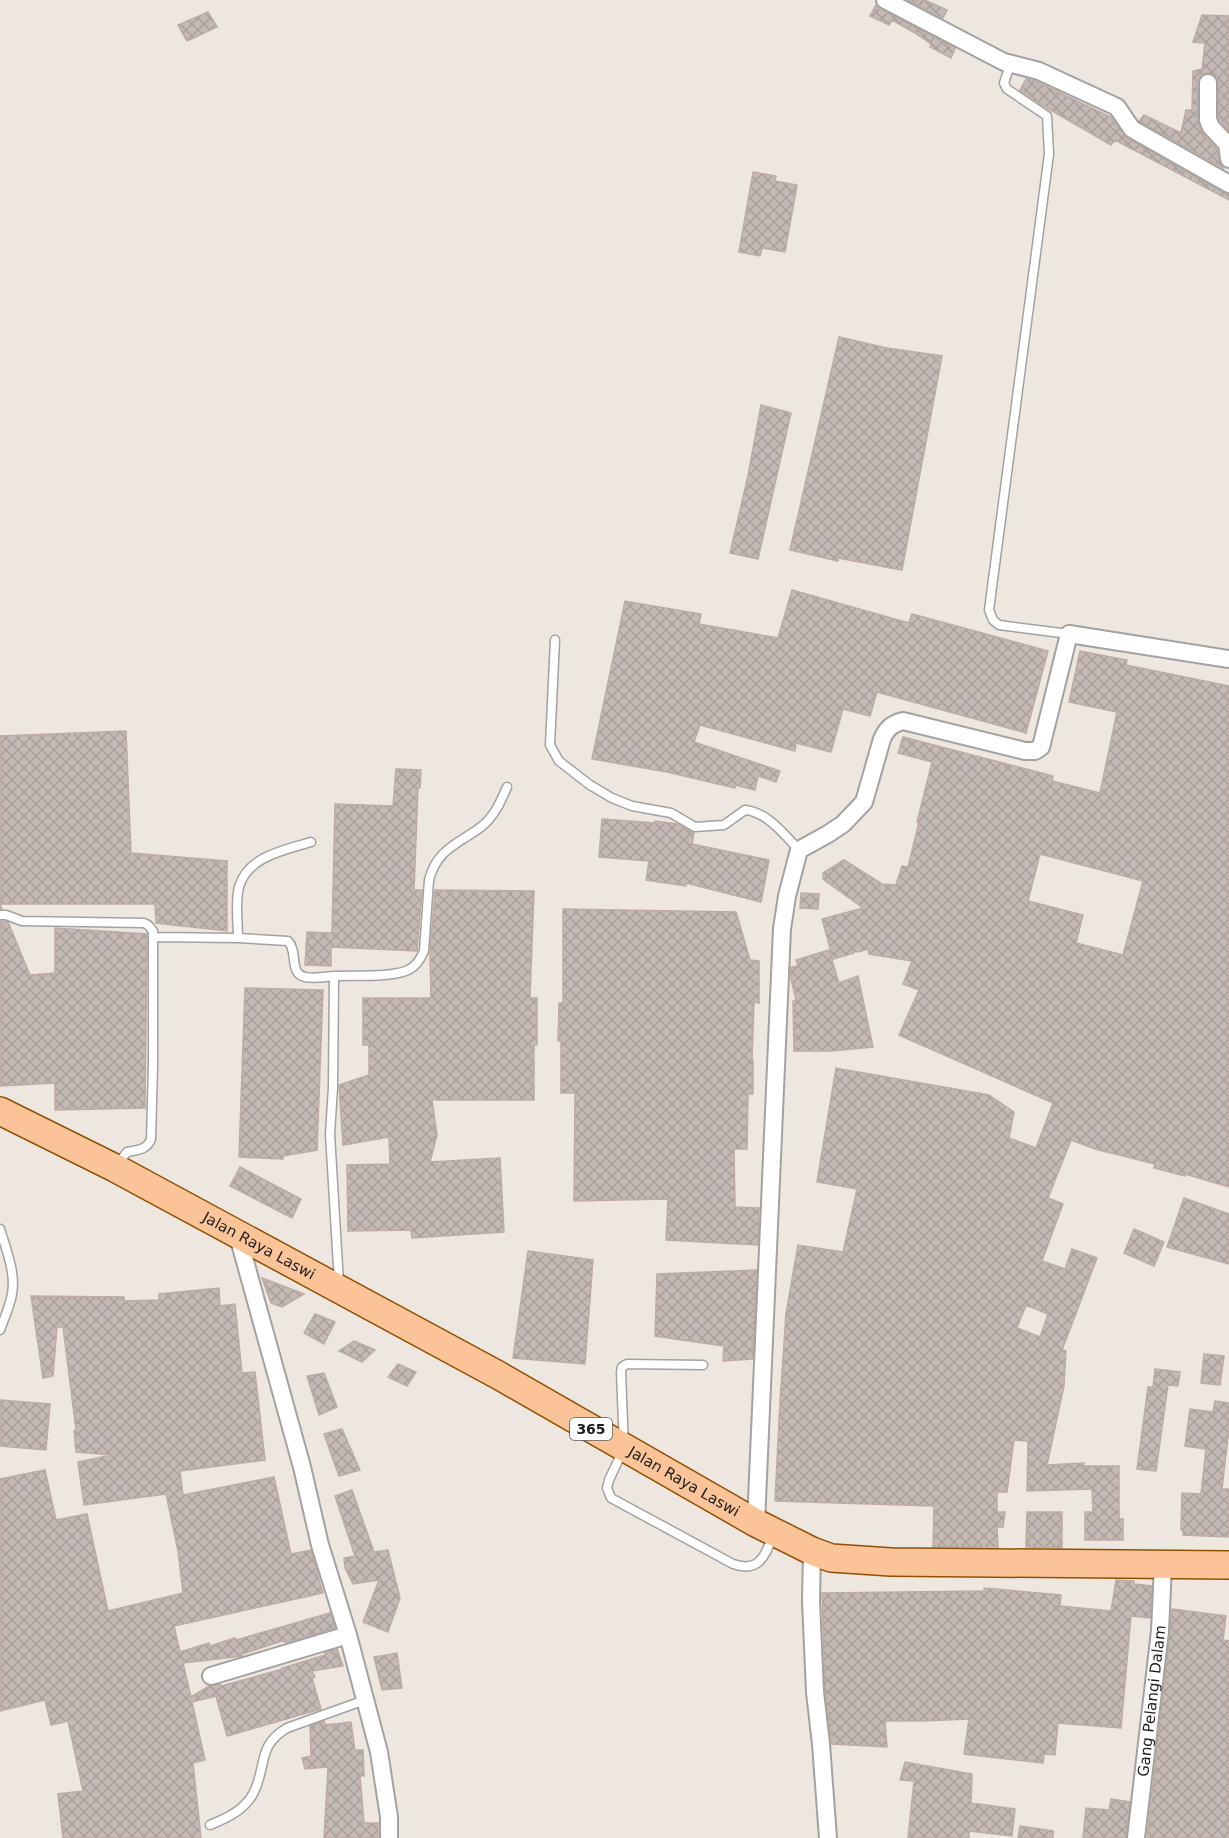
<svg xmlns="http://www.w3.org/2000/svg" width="1229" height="1838" viewBox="0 0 1229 1838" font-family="'DejaVu Sans',sans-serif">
<defs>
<pattern id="building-cross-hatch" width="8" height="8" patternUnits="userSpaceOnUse" patternTransform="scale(1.5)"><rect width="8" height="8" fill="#c4b9b4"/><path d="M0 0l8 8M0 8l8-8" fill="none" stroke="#a89e9a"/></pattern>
</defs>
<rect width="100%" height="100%" fill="#ede7e0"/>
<path fill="url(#building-cross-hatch)" stroke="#beaca3" stroke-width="1.5" fill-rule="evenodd" d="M908 0H925L947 10 943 18Z
M876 5 880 9 955 48 951 58 930 47 931 44 915 33 892 20 889 25 870 16Z
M208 12 217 27 187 41 178 25Z
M1202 15 1229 16V131L1218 118V83L1217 77 1209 73 1203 74 1199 77 1197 83 1198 124 1203 134 1217 149 1219 160 1223 168 1139 121 1144 115 1181 133 1186 110H1192L1193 71 1202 69 1205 43 1193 42Z
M1026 79 1035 81 1111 117 1127 138 1224 193 1229 194V200L1115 140 1111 145 1042 105 1020 90Z
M753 172 776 176 775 181 797 185 785 252 762 248 760 256 739 252Z
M839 337 887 348 942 356 902 570 838 558V561L790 550Z
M761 405 791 413 758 559 730 553 748 476Z
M792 590 909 623 912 614 1048 651 1026 733 877 692 870 716 843 709 831 752 796 743 795 751 700 725 694 742 780 771 776 782 758 776 755 790 735 785V788L667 772 592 759 625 601 701 614 699 624 778 638Z
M1080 651 1127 660 1126 665 1229 686V1187L1185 1174V1176L1154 1168 1155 1164 1095 1149 1071 1140 1048 1198 1063 1204 1042 1261 1065 1269 1072 1249 1097 1258 1062 1350 1066 1351 1064 1386 1047 1465 1084 1463V1466H1119V1519H1123V1540H1085V1512H1093L1092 1489 1027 1491 1028 1441 1014 1440 1007 1492H997V1512H1005L1003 1527H997L998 1547H933L934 1506 775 1501 780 1402 786 1313 798 1245 843 1252 857 1189 817 1182 836 1068 989 1095 1014 1112 1009 1138 1036 1148 1053 1103 899 1035 919 990 903 984 912 961 869 954 868 949 858 952 853 951 854 953 833 959 822 919 863 908 823 879V873L844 860 882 884 896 885 902 866 908 867 919 822H917L932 762 898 753 903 737 1053 776 1052 781 1100 793 1117 712 1069 702ZM1040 854 1143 881 1123 955 1076 943 1083 915 1028 901ZM1026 1305 1048 1314 1040 1337 1017 1328Z
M126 731 131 853 227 861V931L156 923 155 904H0L2 909H0V736Z
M396 769 421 770 420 788H418L414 890H422L417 951 331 947V966L305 965 307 932 332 933 335 804 393 806Z
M602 819 655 823V821L678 824 694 833 692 844 769 860 761 902 686 883V886L646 880 649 861 599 857Z
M435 890 534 891 530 998H537V1045H534V1100H432L437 1135 430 1162 500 1158 504 1232 412 1238 411 1230 348 1231 347 1165 390 1164 389 1137 343 1145 339 1085 369 1075V1045H363V998H431L430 953Z
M801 893 819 894 818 909 800 908Z
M563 909 736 912 750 960 759 961V1003L754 1002 752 1060H753V1094H748L747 1149H734L735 1207 759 1208 758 1245 666 1240 668 1199 574 1201 575 1093H561V1041H558L559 1003H563Z
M0 921 8 922 30 975 55 973V928L147 934 145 1108 55 1110V1083L0 1086Z
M829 950 839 983 858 976 873 1047 831 1051H794L793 1001 796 1000 790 975 791 967 798 966 796 960Z
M245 988 323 990 317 1150 283 1156V1159L239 1157Z
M240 1167 301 1199 292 1218 230 1186Z
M1184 1198 1229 1214V1264L1167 1247Z
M1134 1229 1164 1242 1154 1266 1124 1253Z
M528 1251 593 1260 585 1364 513 1358Z
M757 1270 753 1359 723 1361 724 1346 655 1336 657 1274Z
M262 1278 304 1294 282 1307 271 1303Z
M219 1288 220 1306 235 1304 242 1373 255 1372 265 1460 180 1471 183 1495 274 1477 291 1554 311 1550 323 1593 174 1626 180 1652 209 1643 210 1646 235 1638 236 1640 330 1613 335 1628 285 1643V1640L242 1654V1656L183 1663 191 1697 209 1686 220 1684 221 1686 283 1669 282 1668 325 1655V1653L337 1649 343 1666 312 1671 315 1677 312 1678 321 1709 227 1736 216 1696 192 1702 205 1760 193 1763 201 1838H63L58 1794 83 1791 68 1721 51 1725 45 1700 0 1711V1479L45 1470 56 1520 87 1514 108 1611 183 1593 178 1551 166 1494 84 1505 78 1462 111 1455 76 1452 74 1431 76 1430 63 1327H57L53 1376 43 1378 31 1296 124 1297V1301L159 1300V1294Z
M315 1314 335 1322 324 1344 304 1333Z
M354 1341 375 1350 362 1362 339 1351Z
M1204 1354 1224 1356 1220 1385 1201 1383Z
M398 1364 416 1372 407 1386 388 1377Z
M1155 1369 1180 1372 1178 1386 1168 1385 1156 1471 1137 1469 1148 1387H1153Z
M324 1373 337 1407 319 1415 307 1376Z
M0 1400 50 1404 46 1450 0 1446Z
M1215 1401 1229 1403V1428L1222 1489H1229L1228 1537 1183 1535V1530H1181L1182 1493 1201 1494 1206 1449 1185 1446 1190 1409 1213 1412Z
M342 1429 360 1470 339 1476 324 1434Z
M352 1490 374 1552 388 1550 400 1598 388 1632 363 1622 379 1580 353 1584 345 1568 344 1558 355 1556 335 1496Z
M1027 1512H1062V1548L1026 1547Z
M1116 1580 1134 1581V1584L1152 1586 1150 1618 1131 1616 1121 1728 1058 1723 1055 1755 1044 1754 1043 1763 964 1754 969 1719 923 1721H885L887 1747 832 1744 825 1691 822 1593 984 1591V1588L1061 1595 1060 1606 1111 1611Z
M1172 1609 1226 1616 1223 1640 1229 1641V1838H1147L1170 1632Z
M397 1653 402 1688 382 1690 374 1657Z
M324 1721 325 1725 351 1722 355 1750H363L364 1776H360L364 1823H378V1838H324L328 1767 305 1769 302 1758 311 1756 310 1726Z
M905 1762 972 1774 971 1803 1015 1809 1012 1836 969 1831V1838H908L914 1781 900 1780Z
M1111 1799 1130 1802 1126 1838H1083L1086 1808 1109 1810Z
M1020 1826 1053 1831V1838H1018Z"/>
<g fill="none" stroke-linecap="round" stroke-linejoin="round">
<g stroke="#a2a2a2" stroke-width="11">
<path id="lane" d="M1010 65 1004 83 1007 89 1047 116 1049 154 989 610 993 620 999 625 1069 634
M555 640 550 745 559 761 590 785 612 798 632 806 671 813 695 827 724 825 745 810C767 812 784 834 799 850
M0 915H6L22 921 144 923 148 925 153 931V1065L151 1139C147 1150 137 1150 127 1152L117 1165
M154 937 238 938C238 922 235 902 239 887 248 856 285 850 311 842
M238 938 288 941C298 951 289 974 305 977 314 979 325 977 334 976
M0 1229C6 1249 16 1273 12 1294 10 1306 4 1319 0 1330
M339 1283 330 1134 333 1087 334 976C353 975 395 978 410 969 417 965 421 958 424 951L429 880C437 849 458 844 481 827 494 817 501 801 507 787
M703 1365 627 1364 622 1367 621 1372 624 1448 609 1480 607 1488 611 1498 733 1564C759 1573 765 1556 773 1536
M210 1825C227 1818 245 1810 254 1792 267 1765 257 1746 287 1728L365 1700"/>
</g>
<g stroke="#a2a2a2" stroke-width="20">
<g id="street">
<path d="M885 0 1004 62 1039 71 1117 107 1132 129 1229 184"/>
<path d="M1208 83V120L1211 127 1227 144 1229 159"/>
<path d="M238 1236 302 1467 320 1545 348 1635 379 1752 389 1817V1838"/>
<path d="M756 1523 782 929 787 896 799 850 828 834 843 824 864 802 882 739C887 728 892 724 903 721L1025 751H1035L1041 747 1069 634 1229 659"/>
<path d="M812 1551 811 1601 815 1692 821 1744 828 1838"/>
<path d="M211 1676 348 1635"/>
<path id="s1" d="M1136 1838 1160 1631 1163 1565"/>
</g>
</g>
<g stroke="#905002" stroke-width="30">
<g id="primary">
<path id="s2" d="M0 1111 115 1168 498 1375 756 1523 812 1551 831 1558 891 1562 1229 1565"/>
</g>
</g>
<use href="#lane" stroke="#fff" stroke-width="8"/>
<use href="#street" stroke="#fff" stroke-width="16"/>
<use href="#primary" stroke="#fac498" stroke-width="27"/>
</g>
<g text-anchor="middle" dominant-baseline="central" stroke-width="5" stroke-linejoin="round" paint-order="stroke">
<rect fill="#fff" stroke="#5f5f5f" stroke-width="1.5" x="570" y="1418" width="42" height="22" rx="4.5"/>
<g font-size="14" font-weight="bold" fill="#1b1b1b">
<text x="591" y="1429">365</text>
</g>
<g font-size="15" fill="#1b1b1b" stroke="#fff">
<text stroke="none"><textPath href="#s2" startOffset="292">Jalan Raya Laswi</textPath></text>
<text stroke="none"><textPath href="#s2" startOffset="778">Jalan Raya Laswi</textPath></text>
<text stroke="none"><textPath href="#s1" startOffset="138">Gang Pelangi Dalam</textPath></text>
</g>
</g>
</svg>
